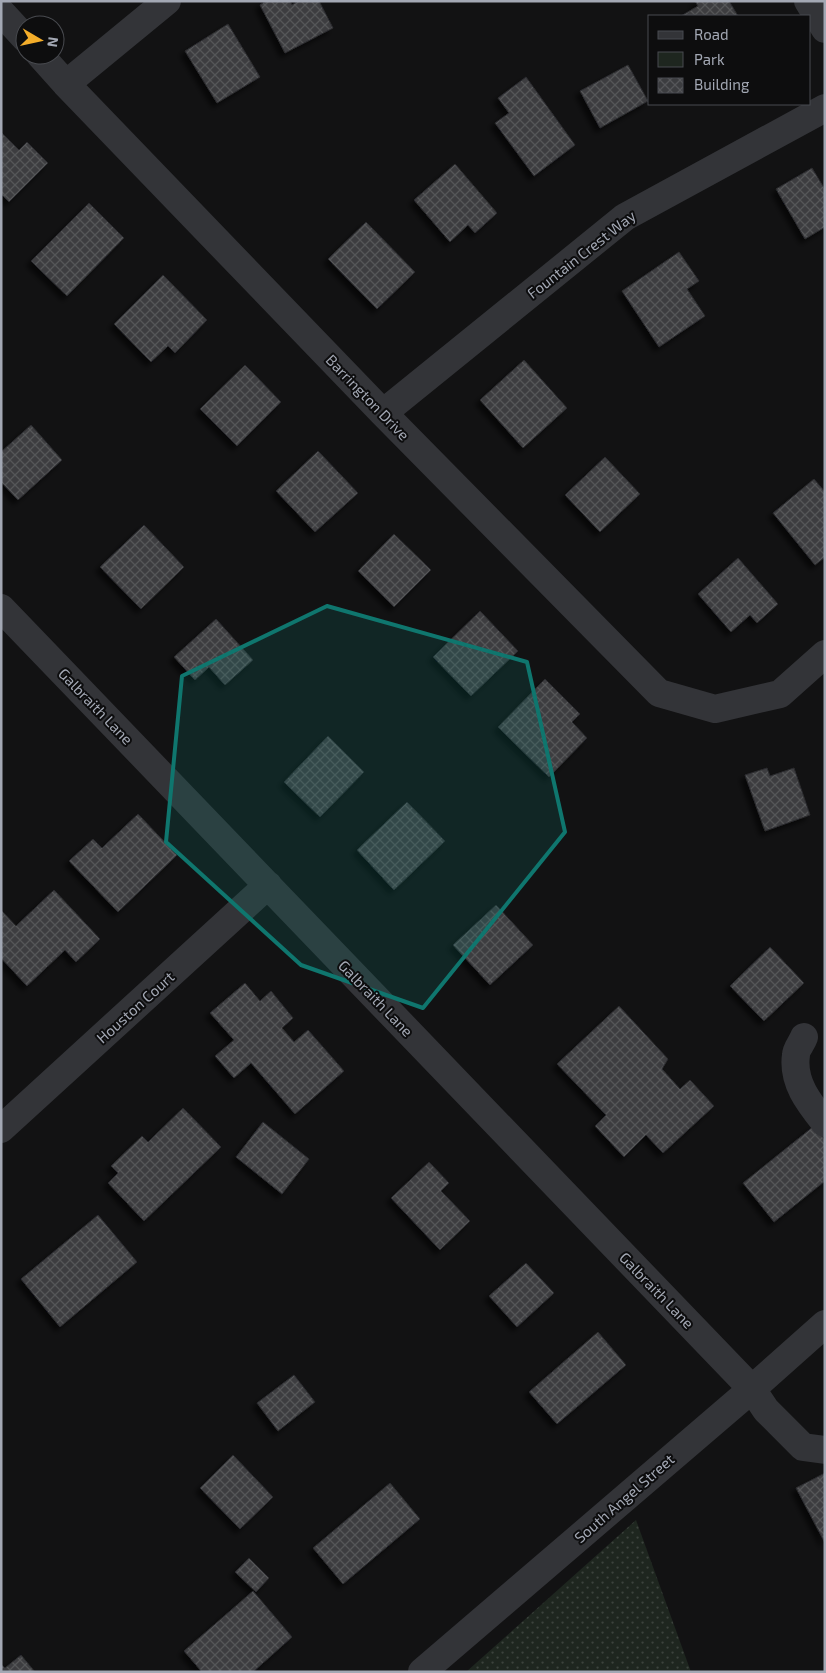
<svg xmlns="http://www.w3.org/2000/svg" width="826" height="1673" viewBox="0 0 826 1673" font-family="'Exo 2',sans-serif">
<defs>
<pattern id="green-dots" width="8" height="8" patternUnits="userSpaceOnUse" patternTransform="scale(1.25)"><rect width="8" height="8" fill="#1e261f"/><path d="M2 2h.1M6 6h.1" fill="none" stroke="#3c433d" stroke-width="1.8" stroke-linecap="round"/></pattern>
<pattern id="building-cross-hatch" width="8" height="8" patternUnits="userSpaceOnUse" patternTransform="scale(1.25)"><rect width="8" height="8" fill="#3c3d40"/><path d="M0 0l8 8M0 8l8-8" fill="none" stroke="#555659"/></pattern>
<filter id="shadow"><feDropShadow dx="-4.5" dy="4.5" stdDeviation="2.5" flood-color="#0009"/></filter>
</defs>
<rect width="100%" height="100%" fill="#121213"/>
<path fill="url(#green-dots)" d="M636 1520 691 1672H466Z"/>
<path fill="url(#building-cross-hatch)" stroke="#2c2c2f" filter="url(#shadow)" d="M266 1H290L292 5 298 1H319L333 28 285 53 260 5Z
M695 1H729L738 16H681L698 6Z
M228 24 260 77 217 103 185 51Z
M628 65 648 101 600 128 580 91Z
M526 77 575 145 534 176 495 123 509 113 498 98Z
M2 133 19 150 27 142 48 163 9 202 1 194Z
M455 164 497 213 475 233 468 225 450 242 414 200Z
M812 168 824 188H825V227L805 239 776 189Z
M89 203 124 238 67 296 31 261Z
M366 222 415 272 377 309 328 259Z
M679 252 699 281 687 289 705 316 659 347 622 291Z
M163 275 207 320 175 353 168 346 151 362 114 324Z
M524 360 567 408 523 448 480 400Z
M245 365 281 402 237 446 200 409Z
M31 425 62 460 18 500 1 482V452Z
M318 451 358 493 315 532 276 491Z
M605 457 640 494 600 532 565 495Z
M814 479 825 492V557L815 565 773 513Z
M144 525 184 567 141 609 100 567Z
M394 534 431 570 394 607 358 571Z
M738 558 778 604 757 623 750 615 731 632 698 594Z
M480 611 518 651 471 696 433 657Z
M216 619 253 660 225 685 209 667 195 680 174 657Z
M545 679 580 714 572 722 587 738 549 777 498 727Z
M328 736 364 772 320 817 284 782Z
M767 768 770 776 794 768 810 815 765 831 745 775Z
M407 802 445 841 394 890 357 850Z
M138 814 177 855 118 912 69 861 93 839 102 848Z
M54 890 100 939 76 962 65 950 27 986 1 958V910L16 926Z
M496 905 533 945 490 985 453 945Z
M770 947 804 983 764 1021 730 986Z
M245 983 260 1001 271 991 293 1018 282 1028 294 1042 308 1030 344 1071 295 1114 251 1063 234 1078 215 1056 234 1040 210 1013Z
M619 1006 668 1059 662 1069 680 1089 690 1080 714 1106 663 1153 646 1135 624 1157 595 1126 606 1115 557 1064Z
M183 1108 221 1147 144 1221 108 1183 118 1173 111 1166 142 1136 148 1142Z
M263 1122 309 1159 282 1194 236 1157Z
M814 1126 825 1140V1181L774 1222 743 1183Z
M429 1162 449 1183 441 1191 470 1221 440 1250 391 1198Z
M98 1215 137 1262 60 1327 21 1279Z
M526 1263 554 1293 517 1327 489 1296Z
M598 1332 626 1365 557 1424 529 1392Z
M294 1375 315 1402 278 1431 257 1403Z
M233 1455 273 1497 240 1529 200 1488Z
M825 1473V1543L796 1488Z
M390 1483 420 1519 343 1584 313 1548Z
M249 1558 269 1578 256 1592 235 1572Z
M253 1591 292 1637 253 1672H202L184 1651Z
M21 1655 35 1672H1V1664L5 1668Z"/>
<g fill="none" stroke-linecap="round" stroke-linejoin="round">
<path stroke="#333438" stroke-width="28" d="M808 1 825 29
M1 12 25 38
M40 55 66 84 383 413 659 693 715 709 780 694 825 654
M66 84 167 1
M383 413 625 217 825 108
M1 608 752 1389 766 1410 803 1447 825 1450
M804 1037C802 1043 796 1049 796 1055 792 1082 809 1103 825 1123
M1 1129 268 885
M422 1672 752 1389 825 1324"/>
</g>
<path fill="#0f766e" fill-opacity="0.2" stroke="#0f766e" stroke-width="4" stroke-linejoin="round" d="M327 606 527 662 565 832 423 1008 301 965 166 842 182 676Z"/>
<g text-anchor="middle" dominant-baseline="central" stroke-width="4" stroke-linejoin="round" paint-order="stroke">
<g font-size="15" fill="#a3a8b4" stroke="#0d0d0e">
<text transform="translate(581 254) rotate(-38)">Fountain Crest Way</text>
<text transform="translate(368 397) rotate(46)">Barrington Drive</text>
<text transform="translate(96 706) rotate(46)">Galbraith Lane</text>
<text transform="translate(376 998) rotate(46)">Galbraith Lane</text>
<text transform="translate(135 1007) rotate(-42)">Houston Court</text>
<text transform="translate(657 1290) rotate(46)">Galbraith Lane</text>
<text transform="translate(624 1498) rotate(-41)">South Angel Street</text>
</g>
</g>
<rect width="826" height="1673" fill="none" stroke="#a3a8b4" stroke-width="5"/>
<rect x="648" y="15" width="162" height="90" fill="#0d0d0e" stroke="#494b50"/>
<rect x="658" y="31" width="25" height="8" fill="#333438" stroke="#494b50"/>
<text x="694" y="40" font-size="15" fill="#a3a8b4">Road</text>
<rect x="658" y="52" width="25" height="15" fill="#1e261f" stroke="#494b50"/>
<text x="694" y="65" font-size="15" fill="#a3a8b4">Park</text>
<rect x="658" y="78" width="25" height="15" fill="url(#building-cross-hatch)" stroke="#494b50"/>
<text x="694" y="90" font-size="15" fill="#a3a8b4">Building</text>
<g transform="translate(40 40) rotate(99)"><circle r="24" fill="#0d0d0e" stroke="#494b50"/>
<path d="M0-4L9 19L0 12L-9 19Z" fill="#f3ad2a"/>
<text y="-8" font-size="14" font-weight="bold" text-anchor="middle" fill="#a3a8b4">N</text>
</g>
</svg>
